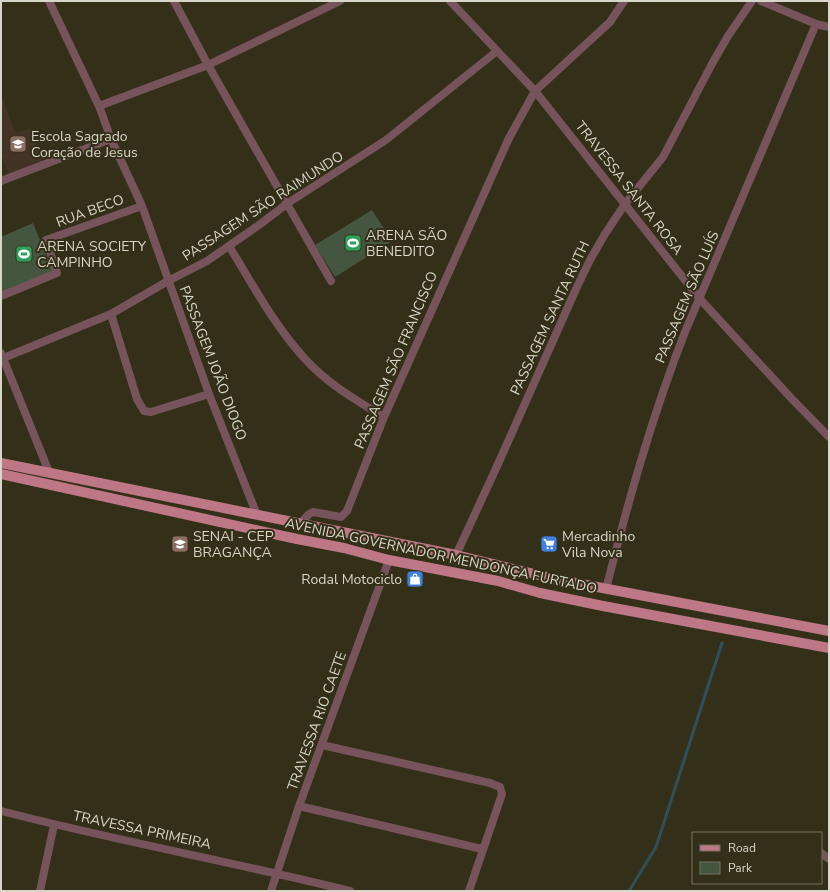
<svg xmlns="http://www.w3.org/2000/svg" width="830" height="892" viewBox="0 0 830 892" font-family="'Nunito Sans',sans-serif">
<rect width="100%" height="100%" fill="#332f18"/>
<path fill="#423326" d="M1 95 16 133 30 128 44 165 10 177 1 155Z"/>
<path fill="#455640" d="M372 210 392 241 335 277 315 245Z
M33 223 53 272 1 293V237Z"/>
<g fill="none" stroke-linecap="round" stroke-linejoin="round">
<path stroke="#2e505d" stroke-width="3" d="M629 891 656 847 722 643"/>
<path stroke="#77545b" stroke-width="8" d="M49 1 99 106 111 139 142 206 209 394 257 515
M174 1 208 65 331 281
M450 1 535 91 700 299 792 399 829 437
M761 1 816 24 829 27
M99 106 208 65 340 1
M1 181 111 139
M229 246C253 285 275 327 306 360 328 384 356 400 384 417
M1 296 57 273 46 240 142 206
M111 314 137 399 144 411 151 412 209 394
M1 353 49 472
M1 359 111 314 168 281 207 261 259 225 288 203 386 140 497 51
M301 523 309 514 313 512 341 517 347 511 384 417 509 138 535 91 610 22 624 1
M456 555 498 464 576 289 590 260 605 234 625 204 663 157 713 62 728 36 752 1
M606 589C628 502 652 416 685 332L816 24
M322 745 490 783 500 787 502 794 469 891
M299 806 482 849
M1 811C117 841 234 862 350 891
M821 853 829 859
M40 891 54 825
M271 891 299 806 389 560"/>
<path stroke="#bd7785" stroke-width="10" d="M1 463 456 555 555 579 829 631
M1 474 297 539 344 548 389 560 498 581 540 593 603 606 829 648"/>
</g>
<defs>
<g id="school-square" transform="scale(0.9)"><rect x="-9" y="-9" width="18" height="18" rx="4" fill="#8d6e63" stroke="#332f18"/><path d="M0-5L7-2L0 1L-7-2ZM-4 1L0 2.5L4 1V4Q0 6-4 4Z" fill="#fff"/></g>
<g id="stadium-square" transform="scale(0.9)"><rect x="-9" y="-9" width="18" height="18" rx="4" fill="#2e9e5b" stroke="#332f18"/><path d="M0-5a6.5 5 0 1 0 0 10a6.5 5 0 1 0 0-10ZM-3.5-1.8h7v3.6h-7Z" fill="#fff"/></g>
<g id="university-square" transform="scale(0.9)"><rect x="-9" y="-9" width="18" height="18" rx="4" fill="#8d6e63" stroke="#332f18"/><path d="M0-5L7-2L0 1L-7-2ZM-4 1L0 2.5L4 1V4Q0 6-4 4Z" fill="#fff"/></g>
<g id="supermarket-square" transform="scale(0.9)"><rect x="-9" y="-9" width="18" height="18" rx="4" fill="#3f7fe0" stroke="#332f18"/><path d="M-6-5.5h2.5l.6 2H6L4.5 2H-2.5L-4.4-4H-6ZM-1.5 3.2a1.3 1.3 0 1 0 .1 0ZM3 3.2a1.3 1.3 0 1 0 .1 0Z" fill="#fff"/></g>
<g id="shop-square" transform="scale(0.9)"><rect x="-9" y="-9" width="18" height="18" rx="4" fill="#3f7fe0" stroke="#332f18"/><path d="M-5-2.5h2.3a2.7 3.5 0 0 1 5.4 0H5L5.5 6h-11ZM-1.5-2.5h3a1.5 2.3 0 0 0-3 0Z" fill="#fff"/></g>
</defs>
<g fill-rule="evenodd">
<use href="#school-square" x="18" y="144"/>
<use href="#stadium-square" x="353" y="243"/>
<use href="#stadium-square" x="24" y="254"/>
<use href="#university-square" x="180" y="544"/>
<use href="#supermarket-square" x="549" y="544"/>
<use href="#shop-square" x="415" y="579"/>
</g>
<g text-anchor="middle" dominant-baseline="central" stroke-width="4" stroke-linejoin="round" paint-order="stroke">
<g font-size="14" fill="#d8d6c8" stroke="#332f18" text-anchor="start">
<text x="31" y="136">Escola Sagrado<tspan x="31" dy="16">Coração de Jesus</tspan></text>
<text x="366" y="235">ARENA SÃO<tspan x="366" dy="16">BENEDITO</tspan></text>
<text x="37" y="246">ARENA SOCIETY<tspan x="37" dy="16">CAMPINHO</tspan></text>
<text x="193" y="536">SENAI - CEP<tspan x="193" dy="16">BRAGANÇA</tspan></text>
<text x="562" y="536">Mercadinho<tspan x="562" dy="16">Vila Nova</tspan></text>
<text x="402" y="579" text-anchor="end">Rodal Motociclo</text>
</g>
<g font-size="14" fill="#d8d6c8" stroke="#332f18">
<text transform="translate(629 188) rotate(52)">TRAVESSA SANTA ROSA</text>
<text transform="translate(263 206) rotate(-33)">PASSAGEM SÃO RAIMUNDO</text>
<text transform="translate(90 211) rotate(-20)">RUA BECO</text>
<text transform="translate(687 297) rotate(-67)">PASSAGEM SÃO LUÍS</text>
<text transform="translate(550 318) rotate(-65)">PASSAGEM SANTA RUTH</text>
<text transform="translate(396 360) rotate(-67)">PASSAGEM SÃO FRANCISCO</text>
<text transform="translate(213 363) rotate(69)">PASSAGEM JOÃO DIOGO</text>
<text transform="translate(441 556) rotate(12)">AVENIDA GOVERNADOR MENDONÇA FURTADO</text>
<text transform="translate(317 721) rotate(-70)">TRAVESSA RIO CAETE</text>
<text transform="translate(142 830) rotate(12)">TRAVESSA PRIMEIRA</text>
</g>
</g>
<rect width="830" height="892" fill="none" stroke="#d8d6c8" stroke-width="4"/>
<rect x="692" y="832" width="130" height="52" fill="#332f18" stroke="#75725e"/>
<rect x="700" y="845" width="20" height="6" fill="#bd7785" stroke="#75725e"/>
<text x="728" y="852" font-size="12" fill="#d8d6c8">Road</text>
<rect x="700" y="862" width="20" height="12" fill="#455640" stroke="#75725e"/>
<text x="728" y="872" font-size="12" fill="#d8d6c8">Park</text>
</svg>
